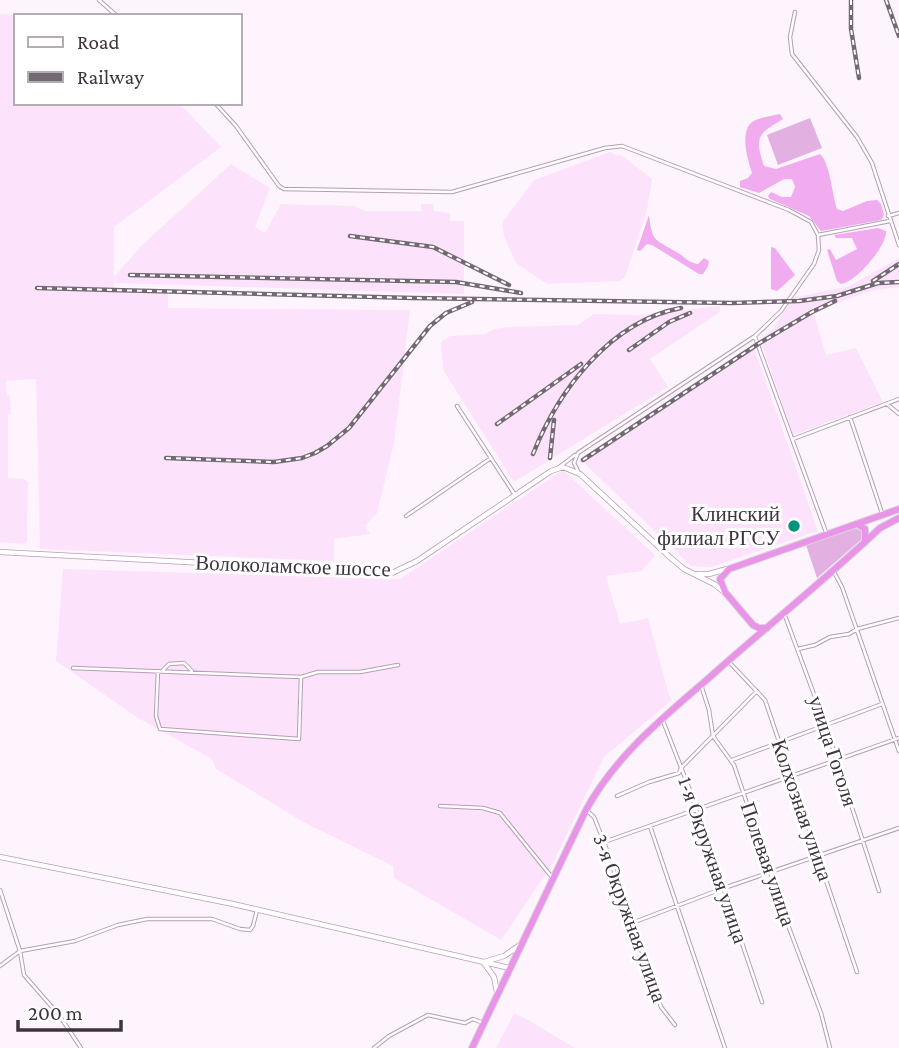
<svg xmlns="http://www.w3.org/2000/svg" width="899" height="1048" viewBox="0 0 899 1048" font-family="'Crimson Pro',serif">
<rect width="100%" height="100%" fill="#fef4fe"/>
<path fill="#fce3fb" d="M0 14 34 16H16V103H179L221 147 114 227V277L141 246 231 164 270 188 255 227 265 233 281 204 354 206 365 211H421V204H433L434 211 450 213V221H464V294L117 283 114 280 115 292 168 293V308L410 310 394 443 377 513 365 526 370 534 334 539V561L40 549 36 379 6 381 7 395H10L11 414H8V478L24 479 28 482 27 541 25 544 0 542Z
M610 152 618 156 620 154 652 179 647 210 625 277 620 281 547 284 516 263 504 236 502 226 504 220 534 180Z
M899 258V287L871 291 845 300 813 313 764 343 762 338 773 329 793 298 849 286Z
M720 306V312L650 359 668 387 514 482 443 370 441 342 450 336 485 334 494 329 508 327 578 325 594 314 639 315Z
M814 314 826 355 856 348 883 402 793 435 762 345Z
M753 345 818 531 711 567 691 566 581 460Z
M563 470 655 555 642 571 606 576 620 624 648 618 669 695 672 700 604 757 553 863 501 940 394 878 393 866 305 823 216 769 212 759 138 718 56 661 63 569 400 579Z
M514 1013 523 1017 575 1048H496Z"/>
<path fill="#e3b0e2" d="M810 118 822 148 778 165 767 135Z
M855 528 863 532V538L817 578 806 545Z"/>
<path fill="#f0acef" d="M780 114 783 119C758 134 754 136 764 166L776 169 820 154C830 163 832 194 837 209L843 211 867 201 877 200 881 204 884 215 881 220 821 231 809 216 770 199 768 196 771 192 782 197H791L795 187 792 179H784L759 193 740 187V181L748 178 752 173C748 160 739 133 752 122 759 117 772 116 780 114Z
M649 215C652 243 655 239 678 253 685 257 689 263 698 264L704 258 709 261 708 266 703 274H699L652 245 647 244 640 251 637 250Z
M878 228 886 231C887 246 856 282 841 284L837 281 827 250 830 249 836 260 857 249 852 238H836L834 235Z
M771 247 775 248 795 275 777 291 771 289Z"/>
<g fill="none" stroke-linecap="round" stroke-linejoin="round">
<g stroke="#b69eb5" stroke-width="4.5">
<path id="street" d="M99 0 117 16
M795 12 790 37 792 54 857 137 872 163 899 245
M215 103 236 126 279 186 284 189 452 192 605 148 622 146 789 210 811 222 818 235 819 250 814 264 781 311 755 336 578 453 574 463 578 471
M888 216 899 213
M818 235 890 221
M755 337 827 535
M887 404 899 414
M457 406 515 495
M850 417 882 513
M793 439 899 399
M558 468 575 455
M406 516 491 458
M834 572 842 587 899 751
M784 613 826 727 879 891
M798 649 815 645 830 637 849 634 857 629 899 618
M730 663 765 700 857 972
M73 668 301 677
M163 670 169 664 184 663 192 671
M158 671 156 716 160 729 299 739 301 677 318 672H360L398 665
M702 688 709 710 713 736 734 765 788 925 821 1013 830 1048
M663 721 691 793 762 1002
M732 760 882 704
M617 796 649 782 679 773 681 768 757 691
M440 806 483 808 500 813 551 876
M586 810 594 817 604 842 661 1007 675 1025
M650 826 725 1048
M604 842 899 738
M0 890 20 951 24 975 59 1015 81 1048
M632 923 724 888 899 828
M0 966 20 951 75 941 118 925 147 919H212L240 929 250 930 253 926 257 910
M374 1048 389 1036 428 1015 465 1023 473 1019 483 1023"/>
</g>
<g stroke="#b69eb5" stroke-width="6">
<path id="secondary" d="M0 552 392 573 417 561 551 471 563 467 580 474 672 559 684 569 714 584 724 592
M698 574H709L727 569
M0 857 233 904 510 968
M484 962 504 956 520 945
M484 963 494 977 497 992"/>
</g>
<g stroke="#d8d6d8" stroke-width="8">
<path id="highway" d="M857 524 865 529V542
M767 628H759L753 625 725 592 720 579 729 569 899 509
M472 1048 586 810C616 755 664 717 710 677 766 627 825 580 880 528L899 518"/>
</g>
<use href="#street" stroke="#fff" stroke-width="2.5"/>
<use href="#secondary" stroke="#fff" stroke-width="4.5"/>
<use href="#highway" stroke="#e993e9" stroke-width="6"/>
<g stroke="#736973" stroke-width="4.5">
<path id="rail" d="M851 0V29L859 78
M886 0 899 36
M350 236 433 247 509 285
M130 275 456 282 521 293
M873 281 899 264
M37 288 413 298 732 303 799 301 837 296 878 283 899 282
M629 350 669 322 690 313
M497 424 581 364
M533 454C558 391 610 321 681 308
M166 458 274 462 302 458 315 453 327 446 349 428 430 326 446 313 472 302
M550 458 554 420
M583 460 758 344 812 312 835 301"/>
</g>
<use href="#rail" stroke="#fff" stroke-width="2" stroke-dasharray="5" stroke-linecap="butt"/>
</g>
<circle fill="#07927c" stroke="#fff" stroke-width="2.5" cx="794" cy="526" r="7"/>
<g text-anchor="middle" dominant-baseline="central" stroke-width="6" stroke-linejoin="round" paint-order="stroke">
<g font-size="21" fill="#3e343e" stroke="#fff" text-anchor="end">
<text x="780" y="514">Клинский<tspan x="780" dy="24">филиал РГСУ</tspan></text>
</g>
<g font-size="21" fill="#3e343e" stroke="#fff">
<text transform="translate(293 566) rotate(2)">Волоколамское шоссе</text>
<text transform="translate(833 751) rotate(72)">улица Гоголя</text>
<text transform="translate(802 810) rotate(71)">Колхозная улица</text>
<text transform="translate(713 860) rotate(71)">1-я Окружная улица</text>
<text transform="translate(768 864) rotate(71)">Полевая улица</text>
<text transform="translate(630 918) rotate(70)">3-я Окружная улица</text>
</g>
</g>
<rect x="14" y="14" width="228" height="91" fill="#ffffff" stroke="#b2aeb2" stroke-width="2"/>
<rect x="28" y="37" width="35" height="10" fill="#ffffff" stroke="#b2aeb2" stroke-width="2"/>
<text x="77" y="49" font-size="21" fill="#3e343e">Road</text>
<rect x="28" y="72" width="35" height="10" fill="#736973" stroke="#b2aeb2" stroke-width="2"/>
<text x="77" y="84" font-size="21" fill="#3e343e">Railway</text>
<path d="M18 1020v10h103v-10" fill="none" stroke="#3e343e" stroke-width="3.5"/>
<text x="28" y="1020" font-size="21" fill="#3e343e" stroke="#ffffff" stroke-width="5" paint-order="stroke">200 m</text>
</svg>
